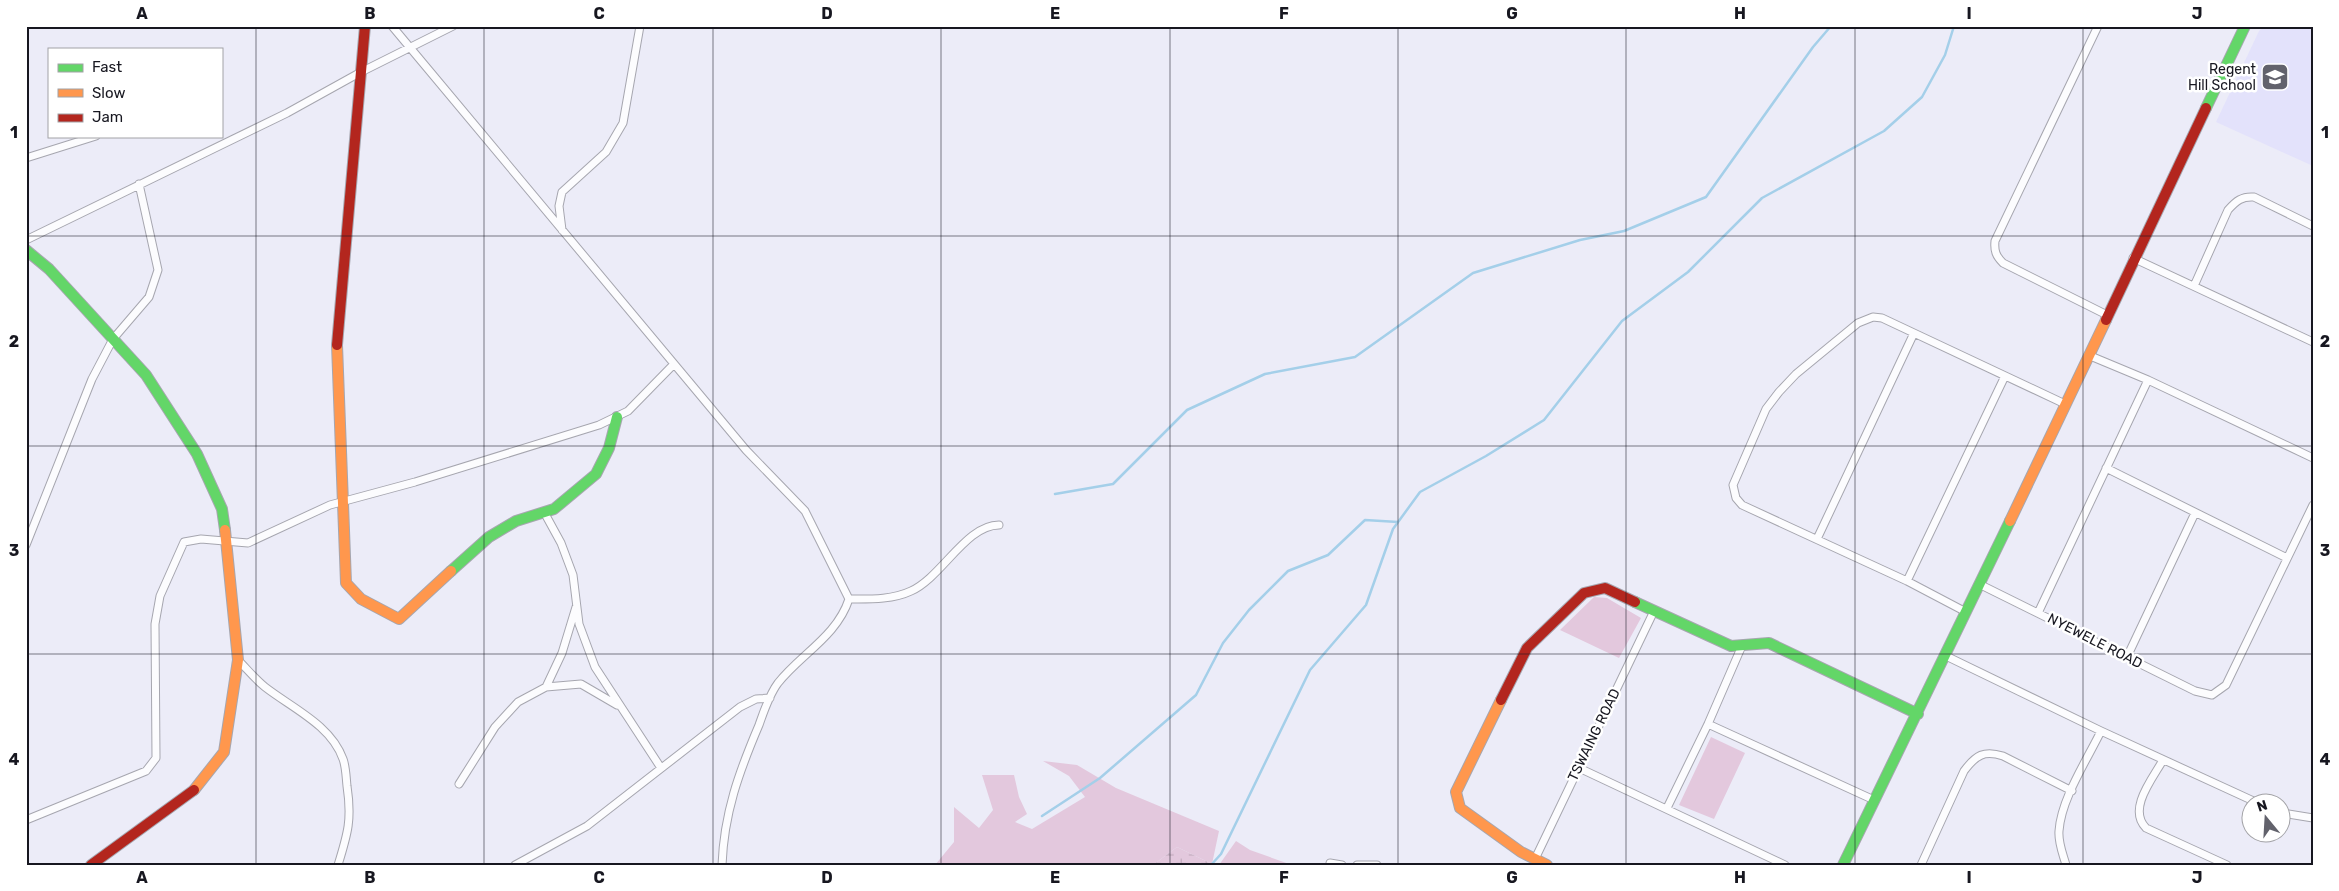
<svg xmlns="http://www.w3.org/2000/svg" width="2339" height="891" viewBox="0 0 2339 891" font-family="Rubik,sans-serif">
<defs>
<pattern id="wetland-marsh" width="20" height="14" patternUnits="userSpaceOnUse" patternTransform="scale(1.25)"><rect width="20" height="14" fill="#e3c8dd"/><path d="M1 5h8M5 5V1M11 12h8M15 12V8" fill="none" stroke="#c2abbd"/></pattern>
</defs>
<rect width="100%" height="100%" fill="#ececf8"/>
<path fill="#e3e2fb" d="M2264 26H2313V166L2216 122 2259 31Z"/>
<path fill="#e3c8dd" d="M1594 597 1607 598 1641 618 1619 658 1560 630Z
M1711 737 1745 753 1714 819 1679 805Z
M1043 761 1077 765 1116 788 1219 831 1212 864 1177 847 1153 865H935L954 842V807L979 828 993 810 982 775H1014L1019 797 1027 814 1015 822 1032 829 1085 797 1069 776Z
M1236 841 1250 850 1292 865H1219Z"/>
<path fill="url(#wetland-marsh)" d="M1177 847 1212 864 1214 865H1153Z"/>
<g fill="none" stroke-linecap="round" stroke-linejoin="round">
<path stroke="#a4cfe9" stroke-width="2.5" d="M1055 494 1113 484 1187 410 1265 374 1355 357 1473 273 1580 240 1624 231 1706 197 1813 47 1831 26
M1042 816 1100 778 1196 695 1223 643 1249 610 1288 571 1328 555 1365 520 1398 522
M1211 865 1221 854 1310 670 1366 605 1393 529 1420 492 1486 456 1544 420 1622 321 1688 272 1762 198 1884 131 1922 97 1945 55 1954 26"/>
<g stroke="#a6a6af" stroke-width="9">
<path id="street" d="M392 26 746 450 805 511 849 599
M2098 26 1995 241C1994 251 1996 256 2003 263L2107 315
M26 158 96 136
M562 230 559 206 562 192 606 152 623 123 640 26
M26 240 287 113 361 72 453 26
M2133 258 2313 342
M2194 286 2228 210C2236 201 2242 196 2254 197L2313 226
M2088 355 2148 380 2313 458
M2106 468 2287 558
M544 512 561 543 573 575 579 624 595 667 661 768
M1817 539 1914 333
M26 545 92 379 113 339 149 297 158 270 139 184
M1907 581 2005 376
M1979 584 2195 691 2212 695 2226 685 2313 505
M849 599C869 599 892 600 911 591 942 577 966 525 999 525
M1966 612 1907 581 1742 505 1736 498 1733 485 1766 409 1779 392 1796 374 1858 323 1873 317 1882 318 2065 404
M2038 613 2148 380
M1946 656 2101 731 2260 804
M2127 657 2195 513
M238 660C247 669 255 679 265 687 292 708 331 725 343 759 346 767 346 777 347 786 352 819 348 833 338 865
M546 687 562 653 576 607
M1708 724 1874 800
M2163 760C2153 778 2127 809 2146 828L2227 865
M1577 767 1785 865
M459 784 495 727 518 702 546 687 581 684 617 705
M1667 808 1708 724 1741 648
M2282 813 2313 818
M26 820 146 771 156 758 155 624 160 596 184 542 201 539 248 543 330 505 415 482 599 425 628 411 674 364
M1535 859 1654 611
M1330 863 1342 865
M515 865 587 826 740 707 756 699 770 698
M722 865C724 813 739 772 759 725 764 711 769 695 778 683 801 654 837 636 849 599
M1357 865H1377
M1921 865 1964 771C1976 755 1984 750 2003 756L2072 791
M2066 865C2063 854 2058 843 2059 831 2061 799 2087 760 2101 731"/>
</g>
<g stroke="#a6a6af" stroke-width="12">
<path id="fast" d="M2206 108 2245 26
M26 250 49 269 146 375 197 454 222 509 225 530
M451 571 489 537 516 521 554 509 596 474 609 448 617 417
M1635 602 1731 646 1769 643 1918 714
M1843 865 2010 521"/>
</g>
<g stroke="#a6a6af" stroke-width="12">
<path id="slow" d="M337 345 346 583 361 599 399 619 451 571
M2010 521 2106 320
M1501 700 1456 792 1460 808 1521 852 1547 865
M194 790 224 752 238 660 225 530"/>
</g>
<g stroke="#a6a6af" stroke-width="12">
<path id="jam" d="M2106 320 2206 108
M337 345 365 26
M1501 700 1527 648 1584 593 1605 588 1635 602
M91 865 194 790"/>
</g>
<use href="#street" stroke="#fcfcfe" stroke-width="7"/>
<use href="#fast" stroke="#63d668" stroke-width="10"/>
<use href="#slow" stroke="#ff974d" stroke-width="10"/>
<use href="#jam" stroke="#b3261e" stroke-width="10"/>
</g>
<path fill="none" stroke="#171720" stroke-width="1" stroke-opacity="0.55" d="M256 26V865M484 26V865M713 26V865M941 26V865M1170 26V865M1398 26V865M1626 26V865M1855 26V865M2083 26V865M26 236H2313M26 446H2313M26 654H2313"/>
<defs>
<g id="school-square" transform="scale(1.4375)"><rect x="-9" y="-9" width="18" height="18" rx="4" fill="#62626c" stroke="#fff"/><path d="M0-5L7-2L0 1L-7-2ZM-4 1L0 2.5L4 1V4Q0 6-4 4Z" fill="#fff"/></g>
</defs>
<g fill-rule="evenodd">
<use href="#school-square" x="2275" y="77"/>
</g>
<g text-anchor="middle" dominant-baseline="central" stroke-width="5" stroke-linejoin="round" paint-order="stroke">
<g font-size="14" fill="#171720" stroke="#fff" text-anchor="end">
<text x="2256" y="69">Regent<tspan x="2256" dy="16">Hill School</tspan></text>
</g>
<g font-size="14" fill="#171720" stroke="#fff">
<text transform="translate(2095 641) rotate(27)">NYEWELE ROAD</text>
<text transform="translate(1594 735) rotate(-64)">TSWAING ROAD</text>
</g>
</g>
<rect width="2339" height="891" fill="none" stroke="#ffffff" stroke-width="55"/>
<rect x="48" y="48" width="175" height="90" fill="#ffffff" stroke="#a2a2a6"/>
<rect x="58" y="64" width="25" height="8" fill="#63d668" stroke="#a2a2a6"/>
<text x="92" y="72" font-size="15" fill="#171720">Fast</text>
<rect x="58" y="89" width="25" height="8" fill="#ff974d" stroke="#a2a2a6"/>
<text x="92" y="98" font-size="15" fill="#171720">Slow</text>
<rect x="58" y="114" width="25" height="8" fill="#b3261e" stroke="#a2a2a6"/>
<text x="92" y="122" font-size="15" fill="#171720">Jam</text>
<g transform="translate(2266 818) rotate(342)"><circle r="24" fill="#ffffff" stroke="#a2a2a6"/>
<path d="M0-4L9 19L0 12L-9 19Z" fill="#62626c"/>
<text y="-8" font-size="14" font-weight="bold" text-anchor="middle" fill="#171720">N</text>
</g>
<rect x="28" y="28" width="2284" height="836" fill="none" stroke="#171720" stroke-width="2"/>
<g font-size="16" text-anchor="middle" font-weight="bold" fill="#171720">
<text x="142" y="19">A</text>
<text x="370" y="19">B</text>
<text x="599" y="19">C</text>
<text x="827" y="19">D</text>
<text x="1055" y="19">E</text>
<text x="1284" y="19">F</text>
<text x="1512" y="19">G</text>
<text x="1740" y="19">H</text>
<text x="1969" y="19">I</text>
<text x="2197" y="19">J</text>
<text x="14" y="138">1</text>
<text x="2325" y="138">1</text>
<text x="14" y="347">2</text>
<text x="2325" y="347">2</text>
<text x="14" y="556">3</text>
<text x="2325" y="556">3</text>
<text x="14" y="765">4</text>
<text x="2325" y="765">4</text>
<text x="142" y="883">A</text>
<text x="370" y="883">B</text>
<text x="599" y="883">C</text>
<text x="827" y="883">D</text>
<text x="1055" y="883">E</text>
<text x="1284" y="883">F</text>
<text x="1512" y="883">G</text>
<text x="1740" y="883">H</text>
<text x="1969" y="883">I</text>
<text x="2197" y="883">J</text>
</g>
</svg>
